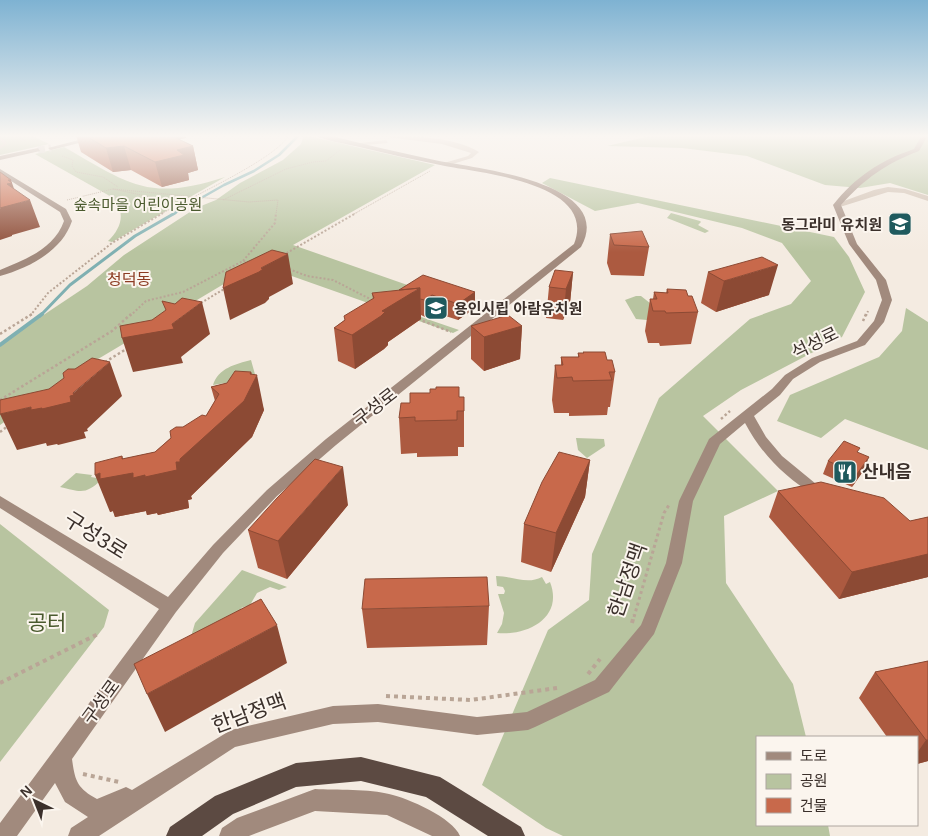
<svg xmlns="http://www.w3.org/2000/svg" width="928" height="836" viewBox="0 0 928 836" font-family="Arial,'Noto Sans KR',sans-serif">
<rect width="100%" height="100%" fill="#f4ebe1"/>
<path fill="#b8c4a0" d="M0 135H31L49 144 0 155Z
M304 135 435 165 293 245 416 288 389 306 459 330 453 333 269 268 254 266 88 365 0 425V344L87 286 124 255 196 208 216 200 240 183 283 160 301 144Z
M654 135H928V195L890 183 860 188 825 185 747 156 682 148 607 146Z
M64 147C129 184 148 202 225 177L112 242 108 241C123 227 127 208 108 195L35 154Z
M550 178 834 237 849 257 865 292 842 337 741 390 703 416 778 491 724 516 726 583 793 684 806 737H757V825H828L830 836H563L546 828 482 785 548 630 589 600 592 554 659 398 750 319 791 304 811 281 782 243 742 228 638 203 595 211 542 183Z
M671 213 700 221 701 222 698 225 709 231 705 233 667 218Z
M636 296H641L655 307 647 320 636 319 625 300Z
M906 308 928 322V450L845 419 821 438 777 421 790 395 879 357 902 331Z
M251 360 256 378 213 385C218 368 236 364 251 360Z
M576 438 604 439 605 446 587 458 578 450Z
M76 473 92 475 91 477 102 479C86 495 81 492 60 487Z
M0 524 109 610 104 627 0 762Z
M242 570 287 587 279 590 270 587 257 593 250 605 241 608 243 614 190 640 195 623Z
M496 576C512 576 527 585 542 577L546 584 550 582C564 618 527 636 497 633L502 624 504 613 498 594H504L505 591 503 587 497 586Z"/>
<g fill="none" stroke-linecap="round" stroke-linejoin="round">
<path stroke="#7fb0b2" stroke-width="2.5" d="M173 214 224 185 254 171 279 155 299 135"/>
<path stroke="#7fb0b2" stroke-width="3" d="M40 316 70 285 135 236 175 213"/>
<path stroke="#7fb0b2" stroke-width="4" d="M0 345 42 314"/>
<path stroke="#cfc6bd" stroke-width="7" stroke-dasharray="7 4" stroke-linecap="butt" d="M38 150 51 148"/>
<path stroke="#b9a596" stroke-width="1" stroke-dasharray="1 1" stroke-linecap="butt" d="M9 136 16 135 27 142
M62 156 73 160 72 166 76 172 103 177 118 187
M113 189 249 202 278 200 276 214
M67 200 113 189 179 203
M223 200 286 169 313 162 326 161 340 150
M161 214C189 198 276 159 289 135
M354 214 430 171"/>
<path stroke="#b9a596" stroke-width="2" stroke-dasharray="2 2" stroke-linecap="butt" d="M283 255 356 213
M243 261 275 223 276 213
M289 269 307 276 333 280 374 301
M201 303 224 289
M30 316 48 293 112 243 163 213
M130 316 146 301 183 292 243 261 248 262
M866 316 868 311"/>
<path stroke="#b9a596" stroke-width="2.5" stroke-dasharray="2.5 2.5" stroke-linecap="butt" d="M418 319 451 332
M863 321 866 314
M0 334 32 314
M105 362 128 348
M0 400 112 331 131 314
M721 419 730 411
M0 432 9 425"/>
<path stroke="#b9a596" stroke-width="3" stroke-dasharray="3 3" stroke-linecap="butt" d="M634 617 664 513 669 505"/>
<path stroke="#b9a596" stroke-width="4" stroke-dasharray="4 4" stroke-linecap="butt" d="M632 623 634 615
M588 674 600 659
M0 683 98 634
M386 696 471 700 557 688
M83 774 119 782"/>
<path fill="#cdbbac" fill-rule="evenodd" d="M0 136 7 144 0 149V146L3 144 0 139Z"/>
<path fill="#cdbbac" fill-rule="evenodd" d="M371 135C400 135 455 136 479 152L472 158 446 166 443 164 444 163 468 156 471 153 442 144Z
M386 140 388 143 354 146 351 144Z
M888 187 905 189 928 196V201L904 193 888 192 843 206 837 207 833 205 874 190Z"/>
<path fill="#a18a7d" fill-rule="evenodd" d="M98 135H111L51 150 48 148Z
M314 135H327C364 144 401 153 439 161 474 168 617 182 581 247L336 445 277 496 223 553 176 612 72 759C75 781 77 788 97 799L126 787 132 790 231 730 333 706 378 704 477 717 527 712 595 680 641 625 666 563 679 501 709 439 772 389 785 375 812 358 857 341 874 321 882 300 876 280 849 244 833 205C855 177 881 160 914 149L922 135H928L919 151C887 163 864 179 841 205L857 244 886 280 892 300 884 322 865 345 820 362 793 379 780 395 754 416 766 437 782 456 827 493 825 496H815C785 477 762 455 745 423L720 444 693 501 682 563 654 634 609 692 535 727 528 730 477 735 378 722 333 724 235 747 99 836H68L71 828 88 817 65 802 55 783 17 836H0V823L159 609 0 508V496L168 597 213 545 267 490 326 439 574 244C598 183 481 173 445 166 415 160 385 153 355 146 342 143 326 141 314 135Z
M38 148 40 151 0 160V156Z
M0 169 66 209 72 221C62 251 29 268 0 276V270C26 259 54 249 64 221L60 212 0 174Z
M315 789C335 790 371 789 389 794 408 798 453 818 460 836H432L387 815 315 811 249 836H219L222 828 237 818Z"/>
<path fill="#5c4a42" fill-rule="evenodd" d="M361 757 440 777 521 827 525 836H488L426 797 361 781 296 787 233 814 202 836H166L170 827 215 796 296 763Z"/>
</g>
<path fill="#ac5a40" d="M76 135H186V138L178 139 193 146 198 170 188 173 189 180 162 187 131 170 113 172 81 152Z
M610 234 649 247 644 276 611 275 607 263Z
M573 272 570 303 563 320 546 318 549 287Z
M708 272 769 295 716 312 701 303Z
M667 289 688 296 698 312 691 344 660 346 659 343H648L645 331 650 299H653L654 292 666 293Z
M475 292V308L458 320 433 312 425 317 421 315V319L388 342V345L384 349 355 369 338 361 334 328 373 299 372 293Z
M471 326H522L520 359 484 371 471 359Z
M583 352 607 360 615 372 610 407H608L607 415 569 416V413H554L552 400 555 365H561V357H578V353H583Z
M251 372 264 410 252 437 191 496 192 499 188 500 189 508 158 515 157 513 147 515 146 511 115 517 113 511 110 512 123 459 155 452 183 427 206 416 215 401 211 387 227 383Z
M459 397H464V447H458V456L417 457V453L401 454 399 418 410 403Z
M858 453 864 470 852 487 823 474 828 461Z
M590 460 585 497 551 572 521 562 524 524Z
M778 491 910 521 928 517V577L839 599 769 517Z
M348 505 287 579 258 568 248 530Z
M489 606 487 645 367 648 362 609Z
M928 661V761L917 764V737H887L859 698 875 672Z"/>
<path fill="#8c4a34" d="M162 135H186V138L164 142Z
M124 146 131 170 113 172 106 148Z
M193 146 198 170 188 173 189 180 162 187 155 162 177 150Z
M8 180H11L19 203 30 200 40 227 12 235V236L0 240V209Z
M288 254 293 284 269 297V299L265 303 230 320 223 288 261 268Z
M778 265 769 295 716 312 724 281Z
M573 272 570 303 563 320 566 289Z
M420 288 421 319 388 342V345L384 349 355 369 352 335 382 311Z
M475 292V308L458 320V304Z
M432 295 433 312 425 317V300Z
M202 302 210 334 181 357 183 363 133 372 122 338 172 324Z
M522 326 520 359 484 371V337Z
M110 362 122 396 87 429 88 431 84 432 86 438 58 445 57 444 47 446 46 443 17 450 0 414 31 407 42 408 70 396Z
M251 372 253 382 257 375 264 410 252 437 191 496 192 499 188 500 189 508 158 515 157 513 147 515 146 511 115 517 113 511 110 512 95 475 100 473 122 459V456L129 474 176 462Z
M869 457 864 470 852 487 857 474Z
M590 460 585 497 551 572 556 533Z
M343 467 348 505 287 579 278 541Z
M928 554V577L839 599 852 572Z
M277 625 287 663 165 732 147 694Z
M926 740H928V761L917 764V753Z"/>
<path fill="#c8694b" stroke="#8c4a34" d="M85 135H170L193 146 177 150 184 155 155 162 124 146 106 148Z
M0 172 11 180H8L12 183 7 184 30 200 0 208Z
M642 231 649 247 614 245 610 234Z
M272 250 288 254 261 268 263 269 259 272 223 288 226 272Z
M762 257 778 265 724 281 708 272Z
M555 270 573 272 566 289 549 287Z
M423 275 475 292 458 304 432 295 425 300 420 299V288L399 290Z
M420 288 382 311 385 312 381 316 352 335 334 328 345 320 344 316 374 298 372 293Z
M667 289 686 290 688 296H692L698 312 666 313 665 311H653L650 299H657L654 292 668 293Z
M182 298 202 302 172 324 174 329 122 338 120 326 152 320 166 310 162 301 175 304Z
M508 315 522 326 484 337 471 326Z
M583 352H605L607 360H612L615 372H609L612 380 573 381 572 377 557 378 555 365H563L561 357H579L578 353H584Z
M92 358 110 362 73 393 74 395 70 396 71 402 42 409V408L31 410V407L0 414V400L49 389 64 378 63 373 68 369H75Z
M235 371 251 372 250 374 257 375 244 401 180 459V462H176L177 470 145 477V475L133 478V473L100 479V473L95 475V463L122 456V459L155 452 171 438 170 431 176 427H183L202 415 206 416 219 394 211 387 227 383Z
M436 387H459V397H464V411H457V420L415 421V417L399 418 401 403H410V393H430V389H436Z
M844 441 860 448 857 452 869 457 857 474 828 461Z
M559 452 590 460 556 533 524 524 542 482Z
M315 459 343 467 278 541 248 530 277 498Z
M821 482 884 498 910 521 928 517V554L852 572 778 491Z
M487 577 489 606 362 609 365 579Z
M261 599 277 625 147 694 134 664Z
M928 661V740H926L875 672Z"/>
<linearGradient id="sky" x2="0" y2="1"><stop stop-color="#7eb2d2"/><stop offset="0.54" stop-color="#faf6f2"/><stop offset="1" stop-color="#faf6f2" stop-opacity="0"/></linearGradient>
<rect width="928" height="252" fill="url(#sky)"/>
<defs>
<g id="school-square" transform="scale(1.25)"><rect x="-9" y="-9" width="18" height="18" rx="4" fill="#1f5a5e" stroke="#fbf5ee"/><path d="M0-5L7-2L0 1L-7-2ZM-4 1L0 2.5L4 1V4Q0 6-4 4Z" fill="#fff"/></g>
<g id="restaurant-square" transform="scale(1.25)"><rect x="-9" y="-9" width="18" height="18" rx="4" fill="#1f5a5e" stroke="#fbf5ee"/><path d="M-5-6h1v4h1v-4h1v4h1v-4h1v5L-1.5 .5V6h-2V.5L-5-1ZM5-6V6H3V1.5H1.5Q1.5-4 5-6Z" fill="#fff"/></g>
</defs>
<g fill-rule="evenodd">
<use href="#school-square" x="900" y="224"/>
<use href="#school-square" x="436" y="308"/>
<use href="#restaurant-square" x="845" y="472"/>
</g>
<g text-anchor="middle" dominant-baseline="central" stroke-width="4" stroke-linejoin="round" paint-order="stroke">
<g font-size="15" fill="#4a5a2e" stroke="#fbf5ee">
<text x="138" y="204">숲속마을 어린이공원</text>
</g>
<g font-size="15" font-weight="bold" fill="#3b302b" stroke="#fbf5ee" text-anchor="end">
<text x="882" y="224">동그라미 유치원</text>
<text x="454" y="308" text-anchor="start">용인시립 아람유치원</text>
</g>
<g font-size="16" fill="#8c3b22" stroke="#fbf5ee">
<text x="129" y="279">청덕동</text>
</g>
<g font-size="18" fill="#3b302b" stroke="#fbf5ee">
<text transform="translate(815 343) rotate(-26)">석성로</text>
<text transform="translate(375 407) rotate(-38)">구성로</text>
<text transform="translate(101 702) rotate(-54)">구성로</text>
</g>
<g font-size="18" font-weight="bold" fill="#3b302b" stroke="#fbf5ee" text-anchor="start">
<text x="862" y="472">산내음</text>
</g>
<g font-size="21" fill="#3b302b" stroke="#fbf5ee">
<text transform="translate(96 535) rotate(32)">구성3로</text>
<text transform="translate(627 580) rotate(-71)">한남정맥</text>
<text transform="translate(249 713) rotate(-20)">한남정맥</text>
</g>
<g font-size="21" fill="#4a5a2e" stroke="#fbf5ee">
<text x="47" y="622">공터</text>
</g>
</g>
<rect x="756" y="736" width="162" height="90" fill="#fbf5ee" stroke="#aea6a0"/>
<rect x="766" y="752" width="25" height="8" fill="#a18a7d" stroke="#aea6a0"/>
<text x="800" y="761" font-size="15" fill="#3b302b">도로</text>
<rect x="766" y="774" width="25" height="15" fill="#b8c4a0" stroke="#aea6a0"/>
<text x="800" y="786" font-size="15" fill="#3b302b">공원</text>
<rect x="766" y="798" width="25" height="15" fill="#c8694b" stroke="#aea6a0"/>
<text x="800" y="811" font-size="15" fill="#3b302b">건물</text>
<g transform="translate(35 801) rotate(317)" stroke="#fbf5ee" stroke-width="4" paint-order="stroke">
<path d="M0-4L9 19L0 12L-9 19Z" fill="#3b302b"/>
<text y="-8" font-size="14" font-weight="bold" text-anchor="middle" fill="#3b302b">N</text>
</g>
</svg>
